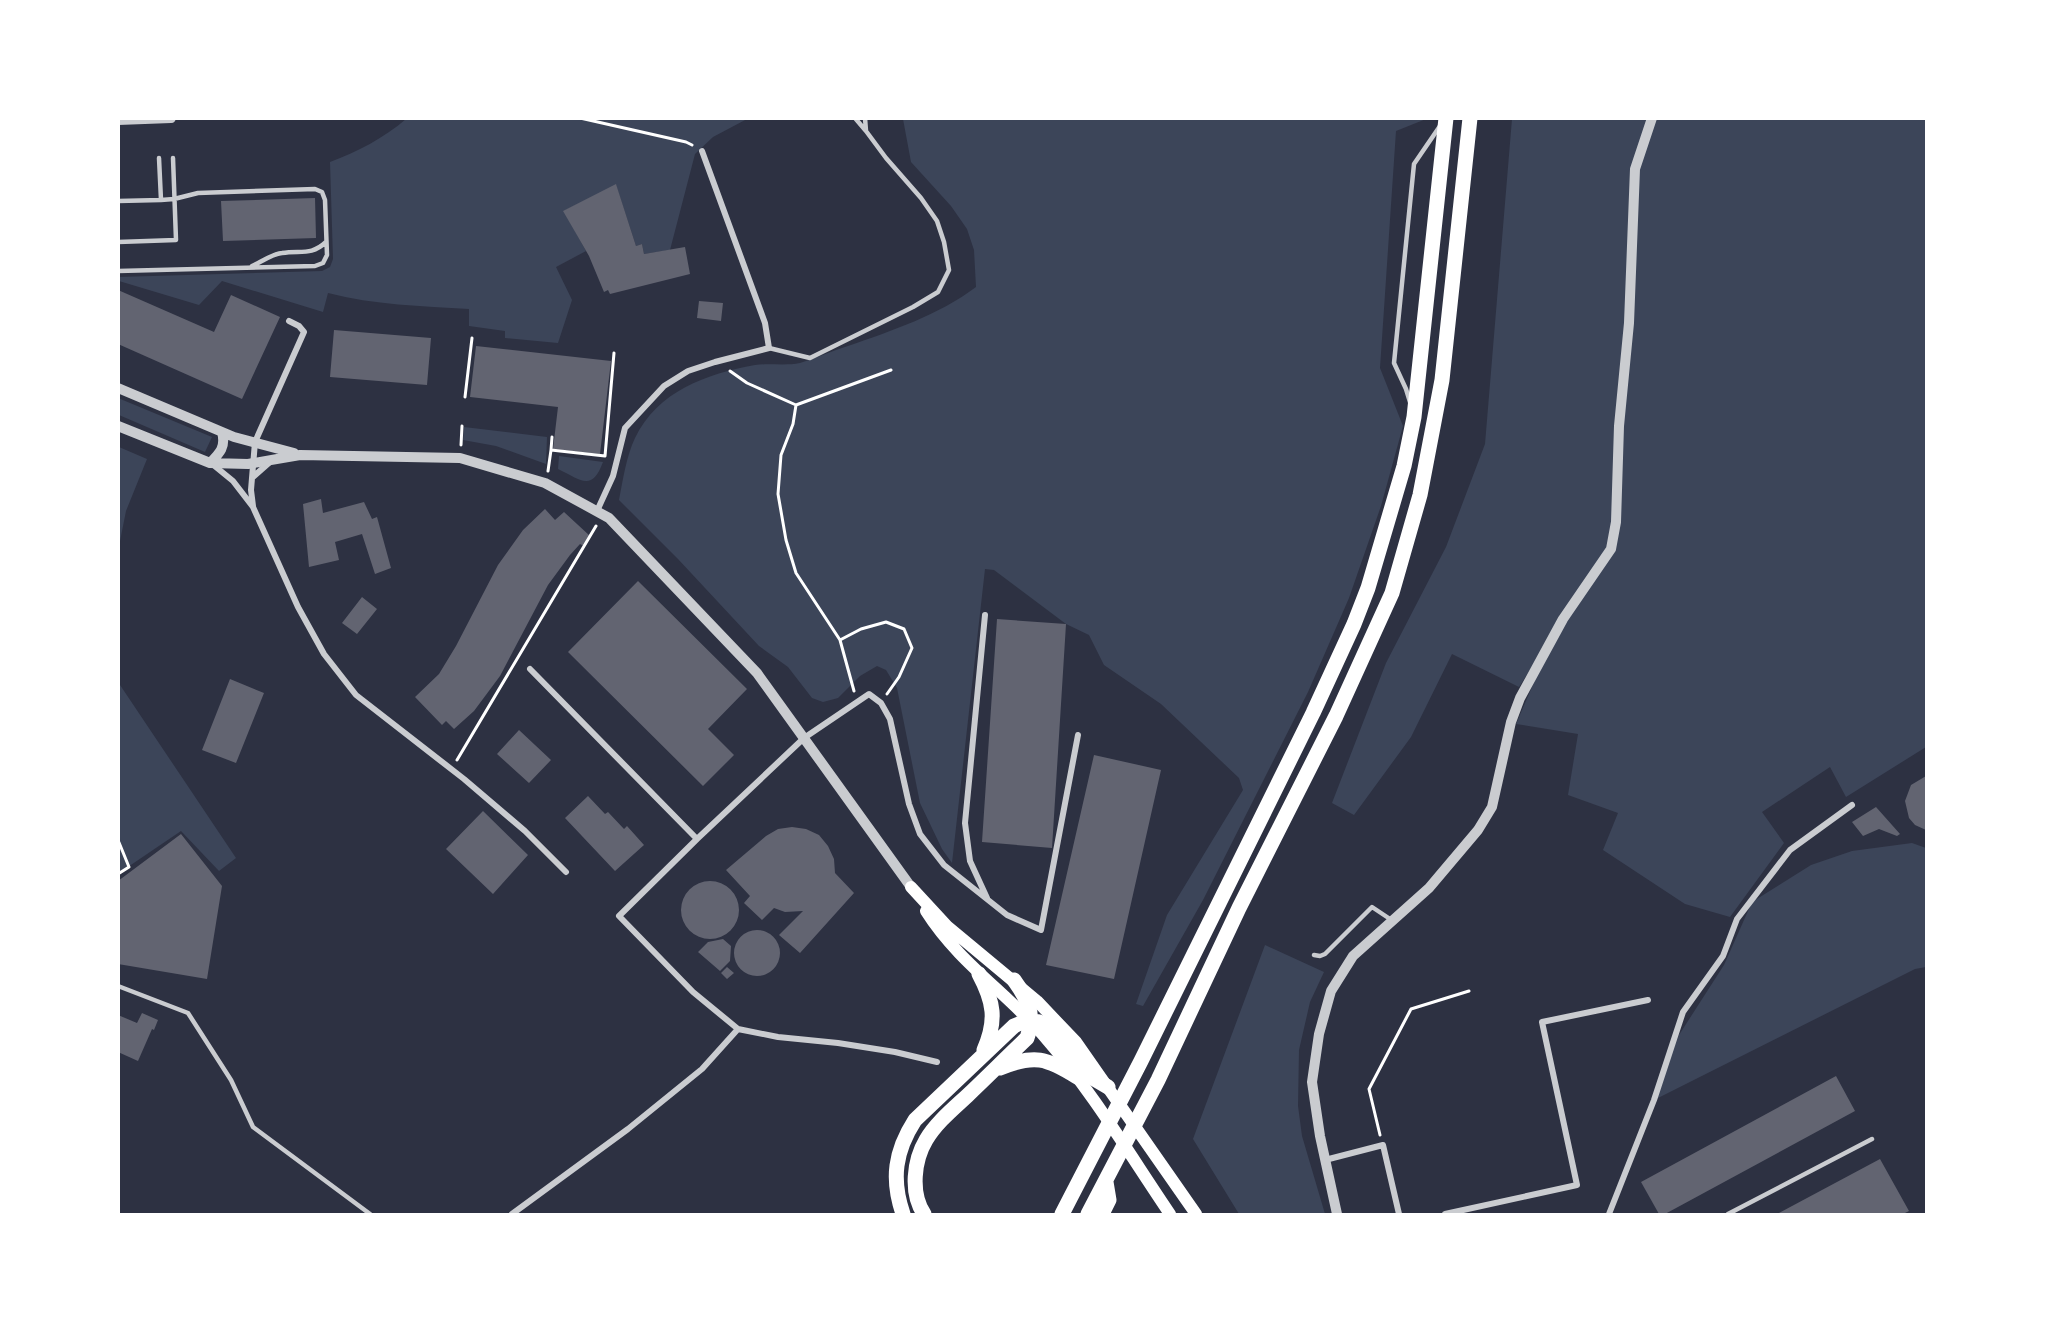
<svg xmlns="http://www.w3.org/2000/svg" width="2045" height="1333" viewBox="0 0 2045 1333" font-family="Arial,sans-serif">
<rect width="100%" height="100%" fill="#2d3142"/>
<path fill="#3c4559" d="M406 119H747L713 137 695 154 670 250 644 254 642 244 636 246 616 185 564 211 586 251 556 267 572 300 558 343 505 338V331L469 326V309C422 306 374 305 328 293L323 312 222 281 199 305 119 281 118 277 322 271 330 267 333 259 330 162C357 152 384 138 406 119Z
M903 119H1426L1396 131 1380 368 1403 426 1381 506 1349 598 1308 692 1203 900 1143 1006 1136 1004 1167 915 1243 790 1239 778 1161 704 1104 665 1089 635 1066 624 994 570 985 569 952 863 942 849 920 803 897 688 886 670 877 666 860 676 838 698 823 702 812 698 788 667 759 646 678 559 619 500C623 480 626 457 635 438 658 391 706 374 755 365 769 363 786 366 800 363 816 358 832 351 848 346 891 331 939 315 976 287L974 250 967 229 951 206 911 162Z
M1512 119H1926V747L1846 797 1830 767 1762 812 1784 843 1730 917 1685 904 1603 850 1618 813 1568 795 1578 734 1516 724 1559 624 1519 687 1452 654 1411 737 1354 815 1332 803 1386 663 1446 547 1485 444Z
M118 398 212 437 205 452 119 415Z
M464 427 547 437 546 464 496 446 463 440Z
M119 447 147 459 126 511 119 546Z
M559 456 603 462C592 492 581 480 558 469Z
M118 682 236 858 219 871 181 831 119 873Z
M1912 843 1926 848V967L1915 969 1654 1100 1679 1035 1724 965 1752 902 1811 865 1852 851Z
M1265 945 1324 972 1310 1002 1299 1050 1298 1106 1302 1136 1325 1214H1239L1193 1139Z"/>
<path fill="#626471" d="M616 184 636 246 642 244 644 254 685 247 690 274 610 294 608 290 604 292 589 256 563 211Z
M315 198 316 238 223 241 221 201Z
M118 290 214 332 231 295 280 317 242 399 118 344Z
M699 301 723 303 721 321 697 318Z
M334 330 431 338 427 385 330 377Z
M476 346 611 361 600 454 553 449 558 407 470 397Z
M321 499 323 513 364 502 372 519 377 517 391 568 375 574 362 534 335 542 339 560 309 567 303 504Z
M545 509 555 520 564 512 590 536 584 546 580 544 570 555 548 585 500 676 474 711 454 729 446 721 442 725 415 697 439 674 456 646 498 565 523 530Z
M638 581 747 689 708 729 734 755 703 786 568 652Z
M362 597 377 609 357 634 342 623Z
M997 619 1066 624 1052 848 982 842Z
M230 679 264 693 236 763 202 750Z
M519 730 551 760 529 783 497 754Z
M1094 755 1161 770 1114 979 1046 965Z
M1926 776V830L1915 825 1909 818 1905 801 1911 785Z
M588 796 605 814 608 812 624 829 627 826 644 845 615 871 565 818Z
M1876 807 1900 834 1897 836 1879 829 1863 836 1852 822Z
M483 811 528 855 493 894 446 849Z
M792 827 806 829 819 835 828 846 834 859 835 873 854 893 800 953 779 935 803 911 785 912 774 908 762 920 744 903 750 896 726 870 766 836 778 829Z
M181 834 222 886 207 979 118 964V881Z
M681 910a29 29 0 1 1 58 0a29 29 0 1 1-58 0Z
M734 953a23 23 0 1 1 46 0a23 23 0 1 1-46 0Z
M723 939 731 946 730 961 720 971 698 952 708 942Z
M727 967 734 973 727 979 721 973Z
M142 1013 158 1020 154 1030 152 1029 138 1061 118 1052V1015L137 1023Z
M1836 1076 1855 1111 1665 1214H1659L1641 1182Z
M1880 1159 1909 1211 1903 1214H1777Z"/>
<g fill="none" stroke-linecap="round" stroke-linejoin="round">
<path stroke="#fff" stroke-width="3" d="M580 118 686 142 692 145
M730 371 747 383 796 405 793 424 781 455 778 494 786 540 796 573 840 640 854 691
M465 397 472 338
M796 405 891 370
M461 445 462 426
M551 450 552 437
M548 471 551 450 605 456 614 353
M840 640 861 629 886 622 904 629 912 648 899 677 887 694
M457 760 596 526
M118 840 129 867 118 874
M1380 1135 1369 1089 1411 1009 1469 991"/>
<path stroke="#caccd0" stroke-width="4.5" d="M855 118 866 131
M118 201 161 200 159 158
M118 242 176 240 173 158
M252 266C261 262 272 254 282 253 301 250 311 256 326 242
M118 271 315 266 323 263 327 255 325 200 322 192 315 189 198 193 174 199 161 200
M769 348 810 358 913 307 938 292 949 270 944 242 937 221 921 198 886 158 866 131 865 118
M1410 402 1406 389 1394 363 1414 164 1440 126
M1314 955 1320 956 1325 954 1372 907 1393 921
M118 986 188 1013 231 1080 253 1127 370 1214
M1728 1214 1872 1139"/>
<path stroke="#caccd0" stroke-width="6" d="M211 463 233 481 253 507 298 607 324 654 356 695 464 779 525 831 566 872
M253 477 270 462
M253 506 251 490 255 442 304 332 299 326 289 321
M597 511 613 476 625 428 664 386 688 371 715 362 769 348 765 323 702 151
M985 615 965 823 970 861 987 898
M530 669 697 839
M937 1062 895 1052 838 1043 778 1037 738 1029 693 992 619 916 697 839 804 738 869 694 881 703 890 719 909 804 920 834 944 865 1007 915 1041 930 1078 735
M1325 1160 1383 1145 1399 1214
M512 1214 628 1129 702 1069 738 1029
M1445 1214 1577 1185 1542 1022 1648 1000
M1609 1214 1654 1100 1683 1012 1723 956 1737 919 1790 850 1852 805"/>
<path stroke="#caccd0" stroke-width="10" d="M118 120 171 118
M118 388 234 437 294 453
M118 426 210 463 248 464 300 455 460 458 545 483 609 518 757 673 911 887
M210 463C220 453 226 447 222 432
M1337 1214 1320 1136 1312 1082 1319 1034 1331 991 1353 956 1429 888 1478 830 1492 807 1511 722 1520 698 1563 619 1611 549 1616 522 1619 426 1629 323 1635 169 1652 118"/>
<path stroke="#fff" stroke-width="12" d="M911 887 947 926 1037 1001 1076 1042 1196 1214
M926 911C959 963 1005 991 1044 1036 1092 1091 1130 1155 1170 1214"/>
<path stroke="#fff" stroke-width="15" d="M979 974C994 1002 997 1020 984 1050
M1000 1068C1034 1054 1047 1058 1077 1077
M903 1214C891 1179 895 1151 915 1120L1014 1026C1026 1020 1036 1019 1048 1026L1091 1077 1108 1087
M924 1214C910 1193 914 1160 926 1140 936 1123 953 1109 967 1096 987 1077 1007 1057 1027 1038 1036 1015 1027 998 1014 980
M1062 1214 1141 1061 1313 713 1354 624 1368 588 1404 466 1414 417 1446 118
M1088 1214 1158 1080 1239 908 1336 716 1392 593 1420 495 1442 380 1470 118
M1102 1214 1109 1200 1106 1182"/>
</g>
<rect width="2045" height="1333" fill="none" stroke="#ffffff" stroke-width="240"/>
</svg>
